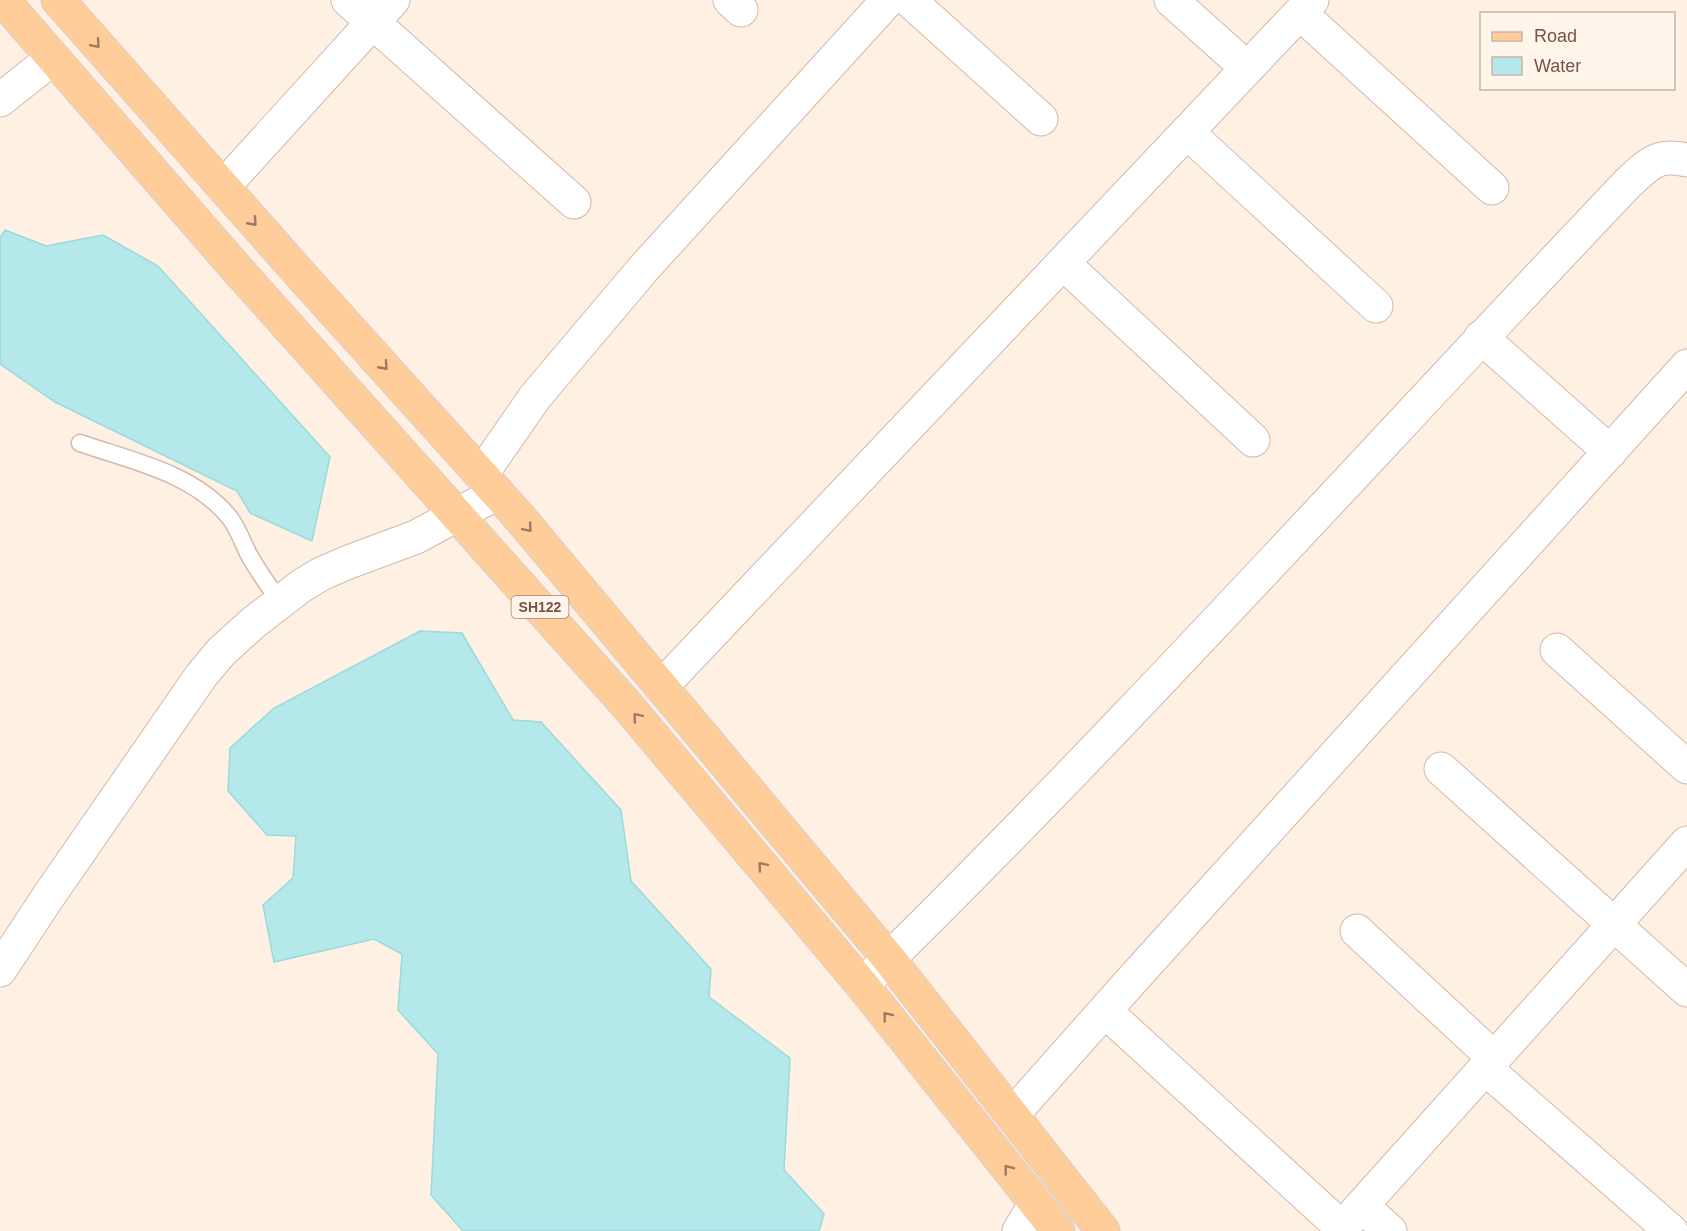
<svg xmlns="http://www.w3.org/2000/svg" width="1687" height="1231" viewBox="0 0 1687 1231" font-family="Helvetica,sans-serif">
<rect width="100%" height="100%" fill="#fef0e3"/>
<path fill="#b5e8ea" stroke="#9bdadc" stroke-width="1.5" d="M5 230 46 246 103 235 158 266 330 457 312 541 250 513 237 491 55 402 0 364V238Z
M420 631 462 633 513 720 541 722 621 810 631 881 711 969 709 997 790 1058 784 1170 824 1214 819 1231H463L431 1195 438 1054 398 1010 402 954 374 939 274 962 263 905 293 878 296 836 267 835 228 791 230 748 274 708Z"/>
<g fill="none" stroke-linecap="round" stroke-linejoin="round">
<g stroke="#d3b8ab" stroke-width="19">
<path id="service" d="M80 443C132 461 194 473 230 518 238 529 243 543 249 555 258 571 269 586 279 601"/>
</g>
<g stroke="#d3b8ab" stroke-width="35">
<path id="minor" d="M348 0 574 202
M730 0 741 10
M909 0 1041 119
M1171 0 1247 68
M1300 13 1492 188
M0 100 53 58
M1187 132 1376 306
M223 187 393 0
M1063 263 1253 440
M1481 337 1610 452
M481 475 535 397 644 268 888 0
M1557 650 1687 767
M661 687 1312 0
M1441 769 1687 990
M1357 931 1494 1058
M0 970 48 897 201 676 221 652 253 623 301 586 321 574 346 563 416 537 497 493
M862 985C1126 727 1373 451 1628 183 1649 164 1657 153 1687 160
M1105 1011 1342 1228
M1485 1068 1671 1231
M1012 1115 1132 980 1687 366
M1362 1206 1390 1231
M1019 1231 1036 1203
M1339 1231 1687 843"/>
</g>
<g stroke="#d9cfcb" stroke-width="35">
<path id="primary" d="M3 0 236 268 625 703 862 985 1058 1231
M58 0 300 274 520 518 889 959 1103 1231"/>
</g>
<use href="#service" stroke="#fff" stroke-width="16"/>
<use href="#minor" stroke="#fff" stroke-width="33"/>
<use href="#primary" stroke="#ffcd99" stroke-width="33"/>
</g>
<defs><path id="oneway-chevron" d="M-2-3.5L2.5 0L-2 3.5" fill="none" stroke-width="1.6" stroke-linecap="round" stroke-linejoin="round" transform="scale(1.5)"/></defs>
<g stroke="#a1785f">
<use href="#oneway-chevron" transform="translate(96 44) rotate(49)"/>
<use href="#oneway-chevron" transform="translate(253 222) rotate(48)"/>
<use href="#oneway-chevron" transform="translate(384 366) rotate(48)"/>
<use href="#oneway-chevron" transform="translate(528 528) rotate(50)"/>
<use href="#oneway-chevron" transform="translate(637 717) rotate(-130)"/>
<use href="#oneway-chevron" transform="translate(762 866) rotate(-130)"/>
<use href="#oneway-chevron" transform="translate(887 1016) rotate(-128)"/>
<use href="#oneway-chevron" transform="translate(1008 1169) rotate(-128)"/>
</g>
<g text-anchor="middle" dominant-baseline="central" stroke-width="4.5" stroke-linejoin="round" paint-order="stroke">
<rect fill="#fff5eb" stroke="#a18478" stroke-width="1.5" x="511.5" y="596" width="57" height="22" rx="4.5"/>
<g font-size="14" font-weight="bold" fill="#795346">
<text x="540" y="607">SH122</text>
</g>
</g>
<rect x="1480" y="12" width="195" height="78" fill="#fff5eb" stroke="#c9b4a9" stroke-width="1.5"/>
<rect x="1492" y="32" width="30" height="9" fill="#ffcd99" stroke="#c9b4a9" stroke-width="1.5"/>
<text x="1534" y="42" font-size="18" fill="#795346">Road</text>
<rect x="1492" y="57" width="30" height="18" fill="#b5e8ea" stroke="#c9b4a9" stroke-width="1.5"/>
<text x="1534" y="72" font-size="18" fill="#795346">Water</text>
</svg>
